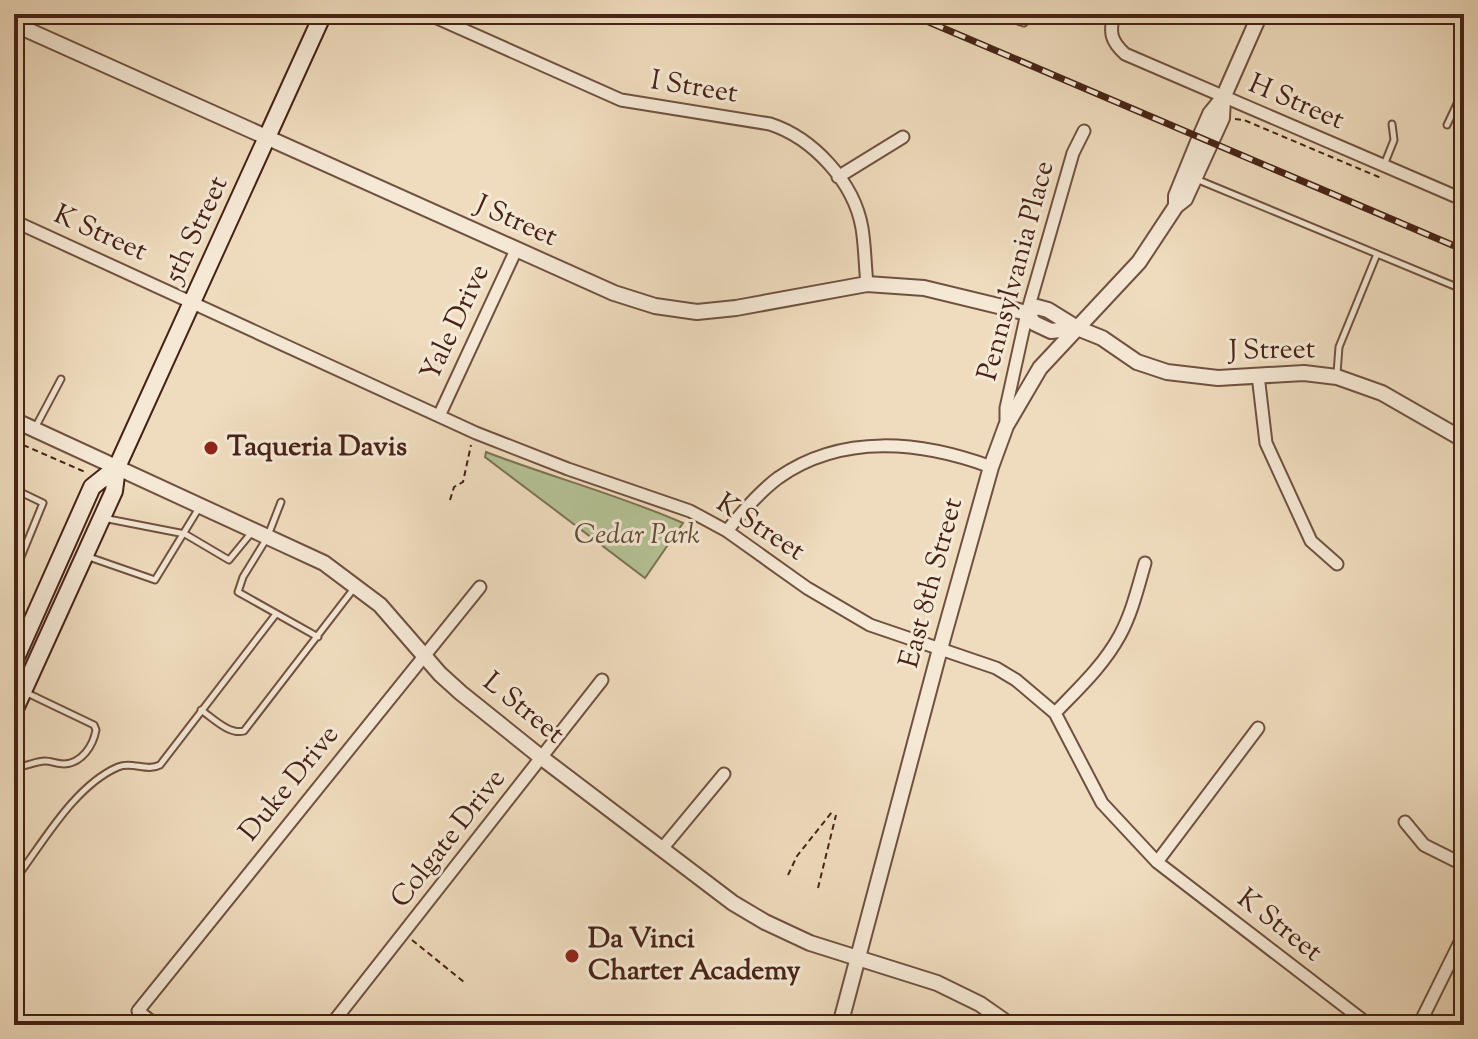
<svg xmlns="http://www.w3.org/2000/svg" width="1478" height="1039" viewBox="0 0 1478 1039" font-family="'Sorts Mill Goudy',serif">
<rect width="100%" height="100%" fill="#efdcbe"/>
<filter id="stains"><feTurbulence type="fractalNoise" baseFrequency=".0025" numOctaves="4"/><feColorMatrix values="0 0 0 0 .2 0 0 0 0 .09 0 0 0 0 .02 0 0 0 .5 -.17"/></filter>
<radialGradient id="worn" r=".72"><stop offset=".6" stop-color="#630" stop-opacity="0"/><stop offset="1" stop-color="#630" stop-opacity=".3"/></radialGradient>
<path fill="#b4c295" stroke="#7d7256" stroke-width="2" d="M486 452C551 477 619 495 683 523L645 578 485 457Z"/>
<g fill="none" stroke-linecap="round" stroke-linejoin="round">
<g stroke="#705140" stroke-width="9">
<path id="service" d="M996 14 1024 23
M1447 125 1464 89
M1384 165 1394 140 1392 124
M1196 179 1464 290
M1337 373 1339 347 1377 254
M35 428 61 379
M14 489 43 503 14 574
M281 502 267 538 243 577 238 592 318 637
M103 518 185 534 229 560 252 532
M86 556 155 580 199 508
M201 710C213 718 229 735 244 731L355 587
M14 765C25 769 33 761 45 761 51 761 57 764 64 764 82 763 93 746 96 730L94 725 25 692
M14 881C43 843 74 786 118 767 132 761 147 772 160 765L276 614"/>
</g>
<g stroke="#705140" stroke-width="15">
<path id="minor" d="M428 14 621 100 770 124C813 138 854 182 862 228 865 246 865 266 867 284
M1114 14C1109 33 1111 41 1125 54L1464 200
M14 40 26 14
M838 177 903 137
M14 221 476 433 568 469 690 511 727 531 807 588 870 625 996 668 1016 680 1055 713 1102 803 1157 862 1369 1025
M1258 375 1266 443 1311 541 1337 564
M439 416 516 250
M1006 426V408L1027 313 1073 153 1084 131
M727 531C742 512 758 493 778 478 842 433 921 441 991 467
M1055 713C1078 689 1104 665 1120 635 1132 613 1138 587 1145 563
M1405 822 1424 845 1464 865
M661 850 724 774
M1157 862 1258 728
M156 1025 138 1011 480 587
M331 1025 602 680
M1419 1025 1464 934"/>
</g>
<g stroke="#705140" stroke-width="18">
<path id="tertiary" d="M14 24 614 293 655 306 697 312 736 308 867 284 924 288 1027 313 1034 323 1051 331 1077 328
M1176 206V196L1200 137 1210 114 1223 98 1260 14
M1027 313 1037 307 1048 310 1077 328 1102 338 1137 362 1167 372 1218 378 1304 373 1337 377 1382 393 1464 440
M14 420 324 563 380 605 440 674 461 693 542 758 733 903 765 922 810 943 937 983 980 1004 1010 1025
M840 1025 940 649 991 467 1006 426 1040 368 1139 262 1176 206 1185 199 1222 118 1223 98"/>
</g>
<g stroke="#462316" stroke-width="20">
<path id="secondary" d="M14 662 92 487 117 467
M14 711 114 491 117 467 323 14"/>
</g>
<path stroke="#462316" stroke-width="2" stroke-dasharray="6 4" stroke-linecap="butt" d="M1235 119 1244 120 1381 178
M14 441 85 472
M450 500 454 487 463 482 471 445
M788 875 797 856 832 812
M818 888 836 815
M412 940 464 982"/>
<use href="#service" stroke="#f5e8d5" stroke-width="5"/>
<use href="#minor" stroke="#f5e8d5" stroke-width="11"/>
<use href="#tertiary" stroke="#f5e8d5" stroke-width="14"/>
<use href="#secondary" stroke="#f5e8d5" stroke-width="16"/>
<g stroke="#462316" stroke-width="7">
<path id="rail" d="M910 14 1464 250"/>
</g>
<use href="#rail" stroke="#f5e8d5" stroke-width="4" stroke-dasharray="12" stroke-linecap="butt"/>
</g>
<g fill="#8f2418" stroke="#f5e8d5" stroke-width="3">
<circle cx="211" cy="448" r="8"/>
<circle cx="572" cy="956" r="8"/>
</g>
<g text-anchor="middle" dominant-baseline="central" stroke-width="6" stroke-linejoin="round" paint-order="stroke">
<g font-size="28" fill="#462316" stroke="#f5e8d5">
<text transform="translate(694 88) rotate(9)">I Street</text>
<text transform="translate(1296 103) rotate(23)">H Street</text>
<text transform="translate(516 222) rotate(24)">J Street</text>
<text transform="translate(197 230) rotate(-65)">5th Street</text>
<text transform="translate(100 234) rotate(24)">K Street</text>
<text transform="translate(1017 271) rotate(-75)">Pennsylvania Place</text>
<text transform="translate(456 323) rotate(-65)">Yale Drive</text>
<text transform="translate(1272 351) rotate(-1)">J Street</text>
<text transform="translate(760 528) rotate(33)">K Street</text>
<text transform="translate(932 583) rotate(-75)">East 8th Street</text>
<text transform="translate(523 709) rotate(39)">L Street</text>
<text transform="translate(290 784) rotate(-51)">Duke Drive</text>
<text transform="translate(449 839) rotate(-52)">Colgate Drive</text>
<text transform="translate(1279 926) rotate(38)">K Street</text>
</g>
<g font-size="28" font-weight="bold" fill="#462316" stroke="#f5e8d5" text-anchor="start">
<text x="227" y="448">Taqueria Davis</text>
<text x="588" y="940">Da Vinci<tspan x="588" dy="32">Charter Academy</tspan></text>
</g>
<g font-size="28" font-style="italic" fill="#624b36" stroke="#f5e8d5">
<text x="637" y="536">Cedar Park</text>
</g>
</g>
<rect width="1478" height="1039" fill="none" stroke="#efdcbe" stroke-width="48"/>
<rect x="16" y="16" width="1446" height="1007" fill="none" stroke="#462316" stroke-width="4"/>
<rect x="24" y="24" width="1430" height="991" fill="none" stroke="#462316" stroke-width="2"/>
<rect width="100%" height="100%" filter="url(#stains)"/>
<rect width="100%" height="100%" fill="url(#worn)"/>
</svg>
